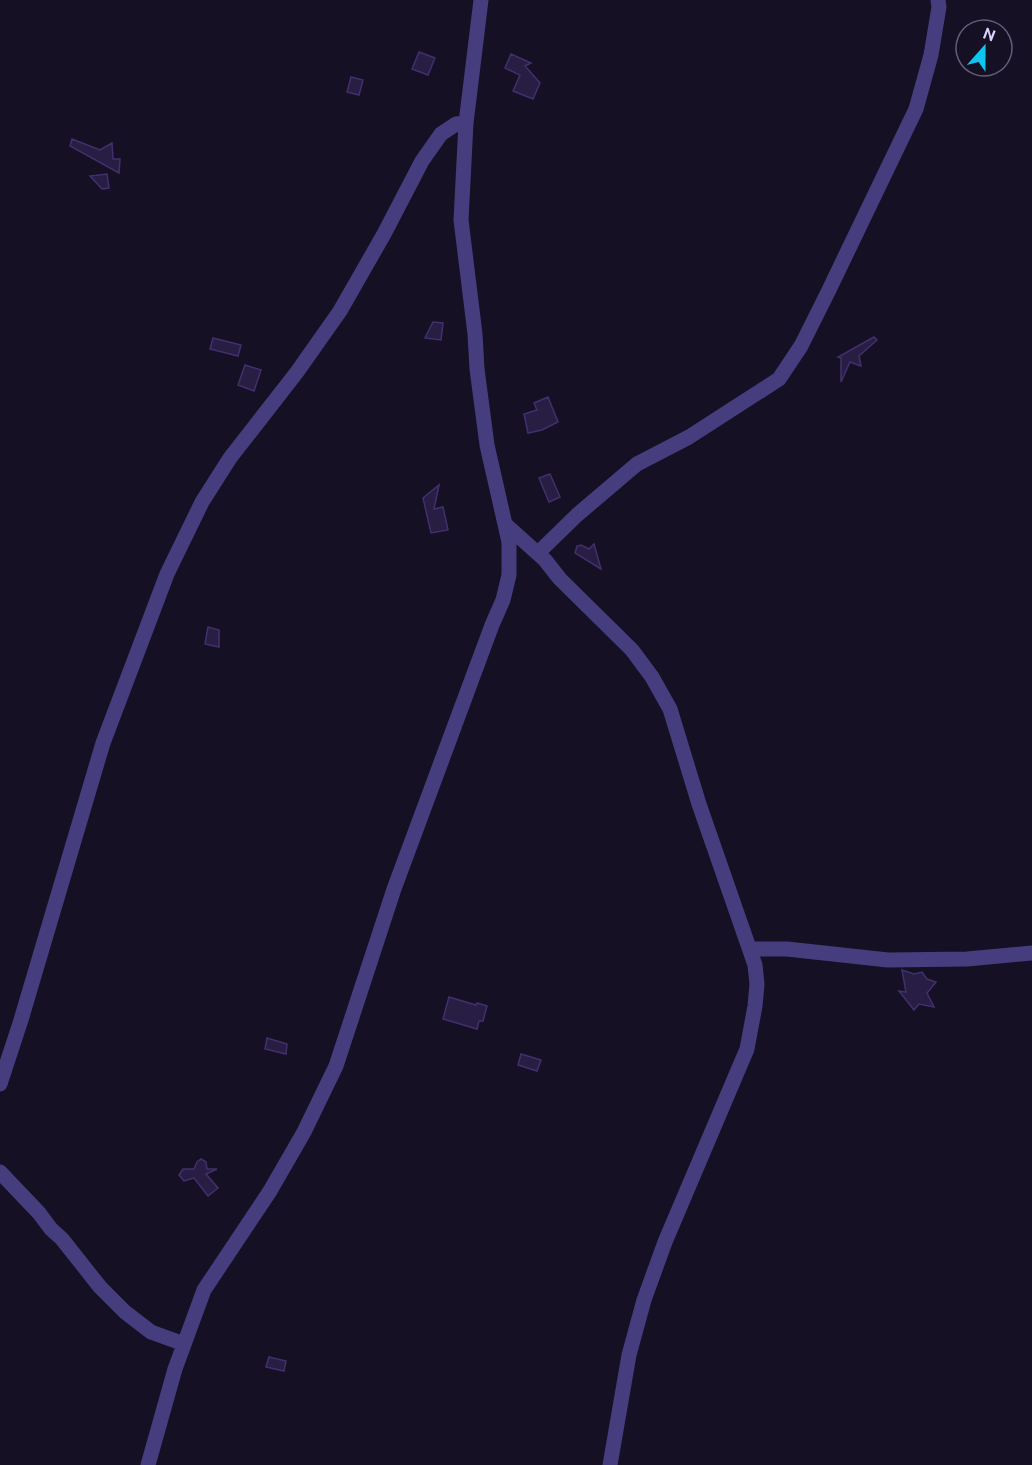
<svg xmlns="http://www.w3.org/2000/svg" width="1032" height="1465" viewBox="0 0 1032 1465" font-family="Ubuntu,sans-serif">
<rect width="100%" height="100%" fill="#151023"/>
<path fill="#281d43" stroke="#42306e" stroke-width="1.5" d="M419 52 435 58 428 75 412 69Z
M511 54 531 63 525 66 540 83 533 99 513 91 520 75 505 68Z
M351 77 363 80 359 95 347 92Z
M72 139 100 150 112 143 113 159H120L119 173 70 146Z
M107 174 109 188 102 189 90 176Z
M433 322 443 323 441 340 425 338Z
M874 337 877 340 859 356 861 366 850 362 841 382V358L838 357Z
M213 338 241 345 238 356 210 349Z
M245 365 261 370 254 391 238 385Z
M548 397 558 422 542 430 528 433 524 414 537 410 534 403Z
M550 474 560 497 549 502 539 478Z
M439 485 434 509 443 507 448 530 431 533 423 498Z
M594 544 601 569 575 553 577 546 581 545 589 549Z
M208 627 219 630V647L205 644Z
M902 970 914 974 922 972 927 979 936 982 927 993 934 1007 919 1004 914 1010 899 991 906 992Z
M449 997 476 1005 477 1003 487 1006 483 1021H479L477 1029 443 1019Z
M267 1038 287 1044 286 1054 265 1049Z
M521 1054 541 1060 537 1071 518 1065Z
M201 1159 206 1162 207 1169H217L206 1174 218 1188 208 1196 194 1178 184 1181 179 1175 183 1169H194L197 1162Z
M269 1357 286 1361 284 1371 266 1367Z"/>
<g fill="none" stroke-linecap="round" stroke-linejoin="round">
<path stroke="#463d7f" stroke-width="15" d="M505 524 545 560 560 579 632 650 652 677 670 709 699 804 755 965 757 984 755 1006 747 1049 665 1242 644 1300 629 1355 610 1465
M538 553 577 515 637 464 689 437 779 379 801 346 828 292 916 109 931 55 939 7 938 0
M750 949H787L888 960 967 959 1032 953
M0 1084 21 1020 103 743 167 574 202 502 230 458 297 372 340 311 384 234 422 161 441 134 456 124 466 123
M0 1172 39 1213 51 1229 62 1239 100 1287 125 1312 151 1332 184 1344
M148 1465 175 1369 204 1290 270 1191 304 1132 336 1066 394 889 492 625 503 600 509 575V542L487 445 477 369 475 334 461 220 466 123 481 0"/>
</g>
<g transform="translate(984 48) rotate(21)"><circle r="28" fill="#151023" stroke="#655e7a" stroke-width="1.5"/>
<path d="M0-4.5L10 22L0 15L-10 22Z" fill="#0ec5ef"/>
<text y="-9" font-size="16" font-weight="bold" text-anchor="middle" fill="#dcd4fc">N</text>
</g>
</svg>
